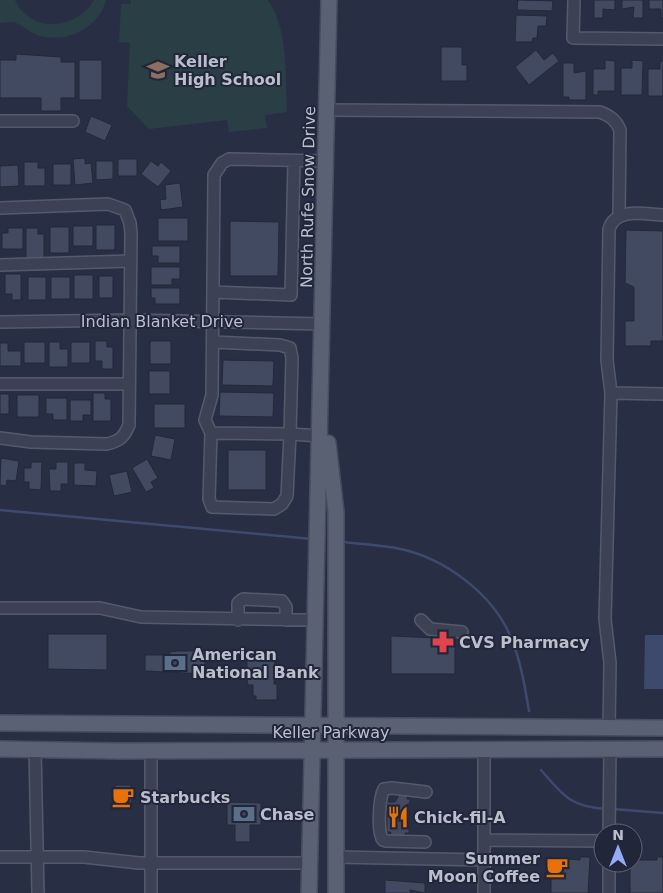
<svg xmlns="http://www.w3.org/2000/svg" width="663" height="893" viewBox="0 0 663 893" font-family="'DejaVu Sans',sans-serif">
<rect width="100%" height="100%" fill="#282f44"/>
<path fill="#2a3e45" d="M0 0H15C30 34 77 30 94 0H106C99 28 67 43 40 36 30 33 24 26 16 23 12 21 4 23 0 23Z
M131 0H268C289 31 285 76 287 112L265 115 267 128 229 132 227 120 149 129 127 106 130 43 119 42 121 4H131Z"/>
<path fill="#3e4a6d" d="M645 635H663V689H644Z"/>
<g fill="none" stroke-linecap="round" stroke-linejoin="round">
<path stroke="#3e4a6d" stroke-width="2.5" d="M0 510 312 539
M342 542C360 544 378 545 396 548 444 557 494 594 512 640 521 663 525 687 529 711
M541 770C563 795 569 806 605 809
M613 809 663 813"/>
</g>
<path fill="#424a61" stroke="#23293b" d="M518 0 553 1 552 11 517 10Z
M594 0H615V10L603 9V18H594Z
M622 0H643V18H633L634 7 622 9Z
M649 0H663V18H661V9H649Z
M516 15 547 16 546 26H538L537 38H533L532 42H515Z
M441 47H462V65H467V81H441Z
M536 50 544 60 553 53 559 61 529 85 515 67Z
M16 54 61 57V62H75V98H61V111H41V98H0V60H16Z
M79 60H102V100H79Z
M605 60 615 61V91H598V95H593V69H605Z
M632 60 643 61 642 95H621V68H632Z
M660 61H663V96H648V69H660Z
M563 63H574V73L586 71V100H569V97H563Z
M91 116 112 125 105 141 85 132Z
M85 158V164L91 163 93 183 75 185 73 159Z
M118 159H137V176H118Z
M96 161H113V179L96 180Z
M151 161 158 166 161 162 171 171 158 187 141 174Z
M24 162H38V168H45V186H24Z
M53 164H71V185H53Z
M18 165 19 186 0 187V166Z
M180 183 183 207 161 210 160 200 166 199 165 185Z
M158 218H188V241H158Z
M230 221 279 222 278 276H230Z
M96 225H115V250H96Z
M73 226H93V246H73Z
M50 227H69V253H50Z
M8 228H23V249H2V233H8Z
M26 228H38V234H44V260H26Z
M626 230 663 231V341H651V346H625V321H634V287L625 283Z
M152 246H180V263H158V256H152Z
M151 267H180V279H172V285H151Z
M5 274H21V300H12V294H5Z
M74 275H93V299H74Z
M99 276H113V298H99Z
M28 277H46V300H28Z
M51 277H70V299H51Z
M151 288H180V304H155V298H151Z
M95 341H107V347H113V369H102V361H95Z
M150 341H171V364H150Z
M24 342H45V363H24Z
M49 342H60V349H68V367H49Z
M71 342H90V363H71Z
M0 343H8V351H21V366H0Z
M223 360 274 361 273 386 222 385Z
M149 371H170V394H149Z
M220 392 274 393 273 417 219 416Z
M93 393H105V399H111V421H93Z
M0 394H9V414H0Z
M17 395H39V417H17Z
M46 398H67V420H53V414H46Z
M70 400H91V415H83V421H70Z
M154 404H185V428H154Z
M155 435 175 439 171 460 151 456Z
M228 450H266V490H228Z
M1 458 19 461 16 481 7 480 6 486 0 485Z
M147 459 158 478 151 482 154 488 146 492 132 468Z
M31 462H42L41 490 29 489V482H24V468H31Z
M56 462H68V484H61V491H50L49 469H56Z
M74 463H85V470L97 471 96 486 74 485Z
M127 471 132 492 114 496 109 475Z
M437 631H448V638H455V674H391V636L437 638Z
M48 634H107V670L48 669Z
M255 650H271V655H275L274 684H277V700H256V696H253V685H248L247 679V654H254Z
M178 651H205V674L145 671V655H170V652Z
M115 785H131L132 808 116 809Z
M399 795H407V799H410L409 833H405V837L390 836 391 832H387V802H395Z
M227 802 261 803V825H250V842H235V825H227Z
M549 857 580 860V857H590L588 893H551V868H549Z
M633 857H639V860H657V857H663V893H630V869H627V863H633Z
M385 880 425 883V893L410 890V893H385Z"/>
<g fill="none" stroke-linecap="round" stroke-linejoin="round">
<g stroke="#555a6b" stroke-width="14">
<path id="minor" d="M574 0 573 38 663 39
M327 110 600 112C610 116 616 120 620 130L619 216
M0 121H73
M0 208 108 204 125 210 130 223 131 233 129 425C124 437 120 441 107 444L31 442 0 438
M0 265 131 261
M213 292 291 295 294 161
M0 322 131 320 323 324
M213 342 280 345 290 348 292 358 290 434 320 436
M0 384H129
M611 393 607 360 609 229C616 207 644 214 663 215
M211 433 290 434 287 496 282 504 274 509 212 507 209 499 211 433 205 420 212 395 214 175 222 163 229 159 326 161
M0 608H100L141 617 317 620
M238 620V603L243 599 282 601 286 607V620
M421 620 430 629 462 632
M609 728 610 663 605 619 611 393 663 394
M35 749 38 893
M151 750V893
M484 750V893
M609 833 610 749
M484 840 603 841
M425 842 386 841 383 840C377 833 379 798 384 789L392 788 426 792
M0 857H84L139 863H309
M336 857 484 860
M609 863V893"/>
</g>
<g stroke="#464b5d" stroke-width="18">
<path id="major" d="M328 443 336 512V893
M0 723 663 728
M0 749 119 751 663 749
M309 893 329 0"/>
</g>
<use href="#minor" stroke="#3c4254" stroke-width="11"/>
<use href="#major" stroke="#5a6173" stroke-width="15"/>
</g>
<defs>
<g id="school-bare" transform="scale(1.725)"><path d="M0-5L7-2L0 1L-7-2ZM-4 1L0 2.5L4 1V4Q0 6-4 4Z" fill="#8d6e63" stroke="#212739" stroke-width="2.5" paint-order="stroke"/></g>
<g id="pharmacy-bare" transform="scale(1.725)"><path d="M-2-6h4v4h4v4h-4v4h-4v-4h-4v-4h4Z" fill="#e0444e" stroke="#212739" stroke-width="2.5" paint-order="stroke"/></g>
<g id="bank-bare" transform="scale(1.725)"><path d="M-6-4H6V4H-6ZM0-2.3a2.3 2.3 0 1 0 0 4.6a2.3 2.3 0 1 0 0-4.6Z" fill="#5c6f8a" stroke="#212739" stroke-width="2.5" paint-order="stroke"/></g>
<g id="cafe-bare" transform="scale(1.725)"><path d="M-5.5-4.5H6V0H3Q3 3.5 0 3.5H-2.5Q-5.5 3.5-5.5 0ZM3-3.2v2h1.7v-2ZM-6 4.5H4V6H-6Z" fill="#e8710a" stroke="#212739" stroke-width="2.5" paint-order="stroke"/></g>
<g id="restaurant-bare" transform="scale(1.725)"><path d="M-5-6h1v4h1v-4h1v4h1v-4h1v5L-1.5 .5V6h-2V.5L-5-1ZM5-6V6H3V1.5H1.5Q1.5-4 5-6Z" fill="#e8710a" stroke="#212739" stroke-width="2.5" paint-order="stroke"/></g>
</defs>
<g fill-rule="evenodd">
<use href="#school-bare" x="158" y="70"/>
<use href="#pharmacy-bare" x="443" y="642"/>
<use href="#bank-bare" x="175" y="663"/>
<use href="#cafe-bare" x="123" y="797"/>
<use href="#bank-bare" x="244" y="814"/>
<use href="#restaurant-bare" x="398" y="817"/>
<use href="#cafe-bare" x="557" y="867"/>
</g>
<g text-anchor="middle" dominant-baseline="central" stroke-width="4" stroke-linejoin="round" paint-order="stroke">
<g font-size="16" font-weight="bold" fill="#babecd" stroke="#212739" text-anchor="start">
<text x="174" y="61">Keller<tspan x="174" dy="18">High School</tspan></text>
<text x="459" y="642">CVS Pharmacy</text>
<text x="192" y="654">American<tspan x="192" dy="18">National Bank</tspan></text>
<text x="140" y="797">Starbucks</text>
<text x="260" y="814">Chase</text>
<text x="414" y="817">Chick-fil-A</text>
<text x="540" y="858" text-anchor="end">Summer<tspan x="540" dy="18">Moon Coffee</tspan></text>
</g>
<g font-size="16" fill="#babecd" stroke="#212739">
<text transform="translate(308 197) rotate(-89)">North Rufe Snow Drive</text>
<text x="162" y="321">Indian Blanket Drive</text>
<text x="331" y="732">Keller Parkway</text>
</g>
</g>
<g transform="translate(618 848)"><circle r="24" fill="#212739" stroke="#5e6374"/>
<path d="M0-4L9 19L0 12L-9 19Z" fill="#93abf8"/>
<text y="-8" font-size="14" font-weight="bold" text-anchor="middle" fill="#babecd">N</text>
</g>
</svg>
